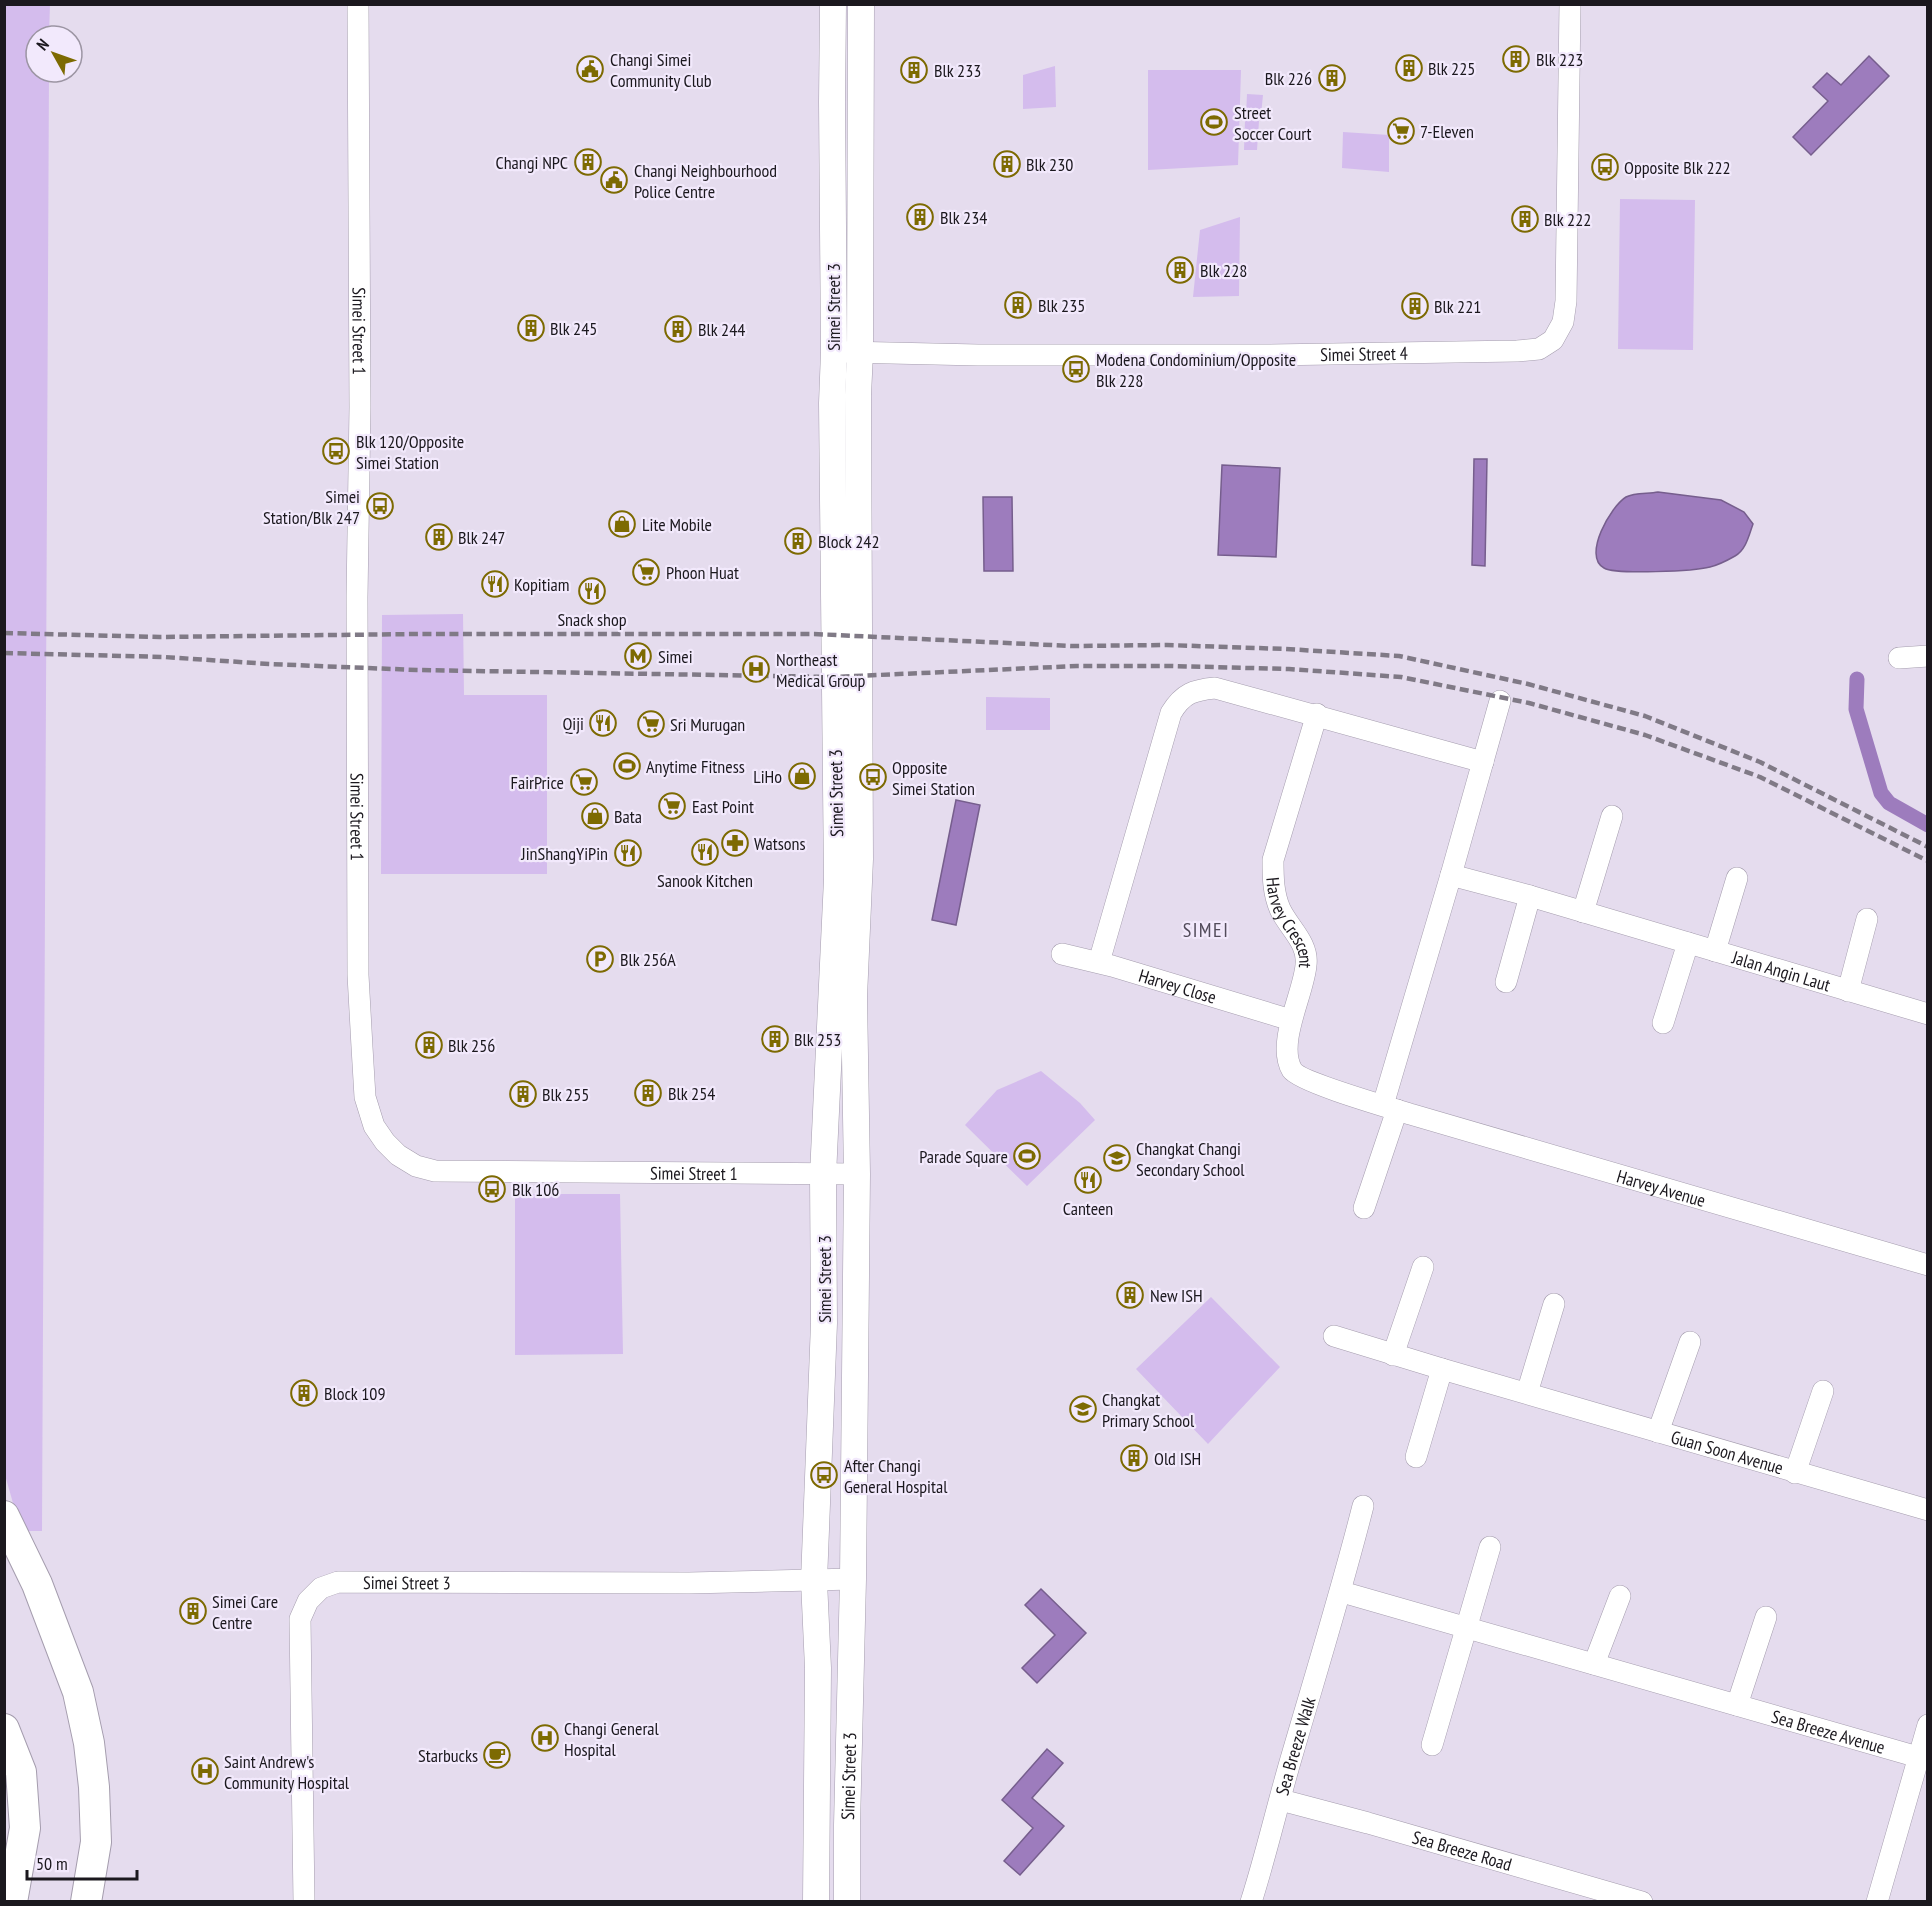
<svg xmlns="http://www.w3.org/2000/svg" width="1932" height="1906" viewBox="0 0 1932 1906" font-family="'PT Sans Narrow',sans-serif">
<rect width="100%" height="100%" fill="#e5dcee"/>
<path fill="#d4bced" d="M50 4 49 36H36V72H49L42 1531H21L5 1475 4 5Z
M1055 66 1056 107 1023 109V75Z
M1148 70H1241L1238 165 1148 170Z
M1247 94 1263 95 1261 115H1246Z
M1245 120 1259 121 1257 150H1244Z
M1343 132 1389 135V172L1342 168Z
M1620 199 1695 200 1693 350 1618 349Z
M1240 217 1239 296 1193 297 1200 230Z
M463 614 464 695H547V874H381L382 615Z
M986 697 1050 698V730H986Z
M1041 1071 1080 1103 1095 1120 1027 1186 965 1125 997 1090Z
M515 1194H620L623 1354 515 1355Z
M1211 1297 1280 1367 1208 1444 1136 1369Z"/>
<path fill="#9d7cbd" stroke="#765e8d" stroke-width="1.5" d="M1869 56 1889 76 1811 155 1793 137 1828 101 1813 87 1827 73 1841 85Z
M1474 459H1487L1485 566 1472 565Z
M1222 465 1280 468 1276 557 1218 555Z
M1658 492 1721 500 1744 512 1753 524C1749 535 1746 550 1735 556 1728 560 1718 565 1710 567 1695 571 1616 575 1604 568 1582 556 1611 506 1626 497 1635 492 1648 494 1658 492Z
M983 497H1012L1013 571H984Z
M956 800 980 805 956 925 932 920Z
M1041 1589 1086 1633 1037 1683 1022 1668 1055 1635 1025 1605Z
M1047 1749 1063 1763 1032 1798 1064 1826 1020 1875 1004 1861 1033 1828 1002 1800Z"/>
<g fill="none" stroke-linecap="round" stroke-linejoin="round">
<path stroke="#9d7cbd" stroke-width="15" d="M1857 679 1856 709 1881 793 1889 803 1928 825"/>
<g stroke="#a59dae" stroke-width="22">
<g id="minor">
<path id="s1" d="M358 4 360 407 357 597 358 975 362 1047 365 1097 374 1126 385 1142 398 1155 416 1166 435 1171 857 1174"/>
<path id="s2" d="M846 352 978 355H1265L1517 351 1539 349 1553 340 1563 322 1566 301 1570 4"/>
<path d="M1899 658 1928 656"/>
<path id="s3" d="M1317 714 1273 860C1273 876 1273 893 1280 909 1288 927 1309 943 1306 965 1304 993 1276 1043 1292 1070 1300 1082 1391 1108 1410 1114 1582 1165 1755 1215 1928 1265"/>
<path id="s4" d="M1451 875 1530 896 1928 1014"/>
<path d="M1583 912 1612 816"/>
<path d="M1715 951 1737 878"/>
<path id="s5" d="M1062 954 1112 966 1291 1020"/>
<path d="M1099 962 1171 713C1183 693 1194 690 1215 688L1483 762"/>
<path d="M1506 982 1530 896"/>
<path d="M1848 991 1867 919"/>
<path d="M1663 1023 1688 943"/>
<path d="M1383 1105 1451 875 1500 701"/>
<path d="M1364 1208 1397 1110"/>
<path id="s6" d="M1334 1336 1442 1369 1928 1510"/>
<path d="M1393 1355 1423 1267"/>
<path d="M1527 1393 1554 1304"/>
<path d="M1658 1432 1690 1342"/>
<path d="M1416 1457 1442 1369"/>
<path d="M1795 1473 1823 1391"/>
<path id="s7" d="M1342 1592 1918 1757"/>
<path d="M1594 1664 1620 1596"/>
<path d="M1737 1705 1766 1617"/>
<path d="M1432 1745 1490 1547"/>
<path id="s8" d="M1281 1800 1368 1823 1642 1902"/>
<path id="s9" d="M304 1902 300 1619 308 1601 321 1588 338 1582 689 1583 853 1579"/>
<path id="s10" d="M1251 1902C1267 1852 1278 1802 1293 1752 1317 1670 1342 1589 1363 1506"/>
<path d="M1877 1902 1928 1725"/>
</g>
</g>
<g stroke="#a59dae" stroke-width="27">
<g id="major">
<path d="M816 1902 818 1668 814 1581 824 1323 823 1175 837 879 832 403 834 352 832 102 833 4"/>
<path id="s11" d="M847 1902V1825L853 1579 857 1174 854 997 860 859 858 395 860 353 861 4"/>
</g>
</g>
<g stroke="#a59dae" stroke-width="32">
<path id="highway" d="M4 1516 37 1584 78 1692 89 1743 94 1787 96 1842 86 1902
M4 1729 21 1772 25 1828 12 1902"/>
</g>
<use href="#minor" stroke="#fff" stroke-width="21"/>
<use href="#major" stroke="#fff" stroke-width="26"/>
<use href="#highway" stroke="#fff" stroke-width="30"/>
<path stroke="#807a86" stroke-width="4.5" stroke-dasharray="9 4.5" stroke-linecap="butt" d="M4 633 160 637 419 634H814L1072 646 1167 645 1286 649 1399 656 1528 684 1645 716 1760 762 1928 847
M4 653 164 657 269 664 417 670 834 677 1077 666H1172L1289 669 1401 677 1529 703 1645 735 1760 777 1928 861"/>
</g>
<defs>
<g id="building-ring" transform="scale(1.35)"><circle r="9.5" fill="#f2e9fc" stroke="#7d6a02" stroke-width="1.5"/><path d="M-4-6H4V6H1V3H-1V6H-4ZM-2.5-4.3h1.7v1.8h-1.7ZM.8-4.3h1.7v1.8H.8ZM-2.5-1h1.7V.8h-1.7ZM.8-1h1.7V.8H.8Z" fill="#7d6a02"/></g>
<g id="civic-ring" transform="scale(1.35)"><circle r="9.5" fill="#f2e9fc" stroke="#7d6a02" stroke-width="1.5"/><path d="M-.6-6.5H3V-4.5H.6V-3L4-1V1h2V6H-6V1h2V-1L-.6-3ZM-1.2 2.5V6h2.4V2.5Z" fill="#7d6a02"/></g>
<g id="stadium-ring" transform="scale(1.35)"><circle r="9.5" fill="#f2e9fc" stroke="#7d6a02" stroke-width="1.5"/><path d="M0-5a6.5 5 0 1 0 0 10a6.5 5 0 1 0 0-10ZM-3.5-1.8h7v3.6h-7Z" fill="#7d6a02"/></g>
<g id="supermarket-ring" transform="scale(1.35)"><circle r="9.5" fill="#f2e9fc" stroke="#7d6a02" stroke-width="1.5"/><path d="M-6-5.5h2.5l.6 2H6L4.5 2H-2.5L-4.4-4H-6ZM-1.5 3.2a1.3 1.3 0 1 0 .1 0ZM3 3.2a1.3 1.3 0 1 0 .1 0Z" fill="#7d6a02"/></g>
<g id="bus-ring" transform="scale(1.35)"><circle r="9.5" fill="#f2e9fc" stroke="#7d6a02" stroke-width="1.5"/><path d="M-5-6H5V4H4V6H2V4H-2V6H-4V4H-5ZM-3.5-4V0h7V-4ZM-3.5 1.2v1.5H-2V1.2ZM2 1.2v1.5H3.5V1.2Z" fill="#7d6a02"/></g>
<g id="shop-ring" transform="scale(1.35)"><circle r="9.5" fill="#f2e9fc" stroke="#7d6a02" stroke-width="1.5"/><path d="M-5-2.5h2.3a2.7 3.5 0 0 1 5.4 0H5L5.5 6h-11ZM-1.5-2.5h3a1.5 2.3 0 0 0-3 0Z" fill="#7d6a02"/></g>
<g id="restaurant-ring" transform="scale(1.35)"><circle r="9.5" fill="#f2e9fc" stroke="#7d6a02" stroke-width="1.5"/><path d="M-5-6h1v4h1v-4h1v4h1v-4h1v5L-1.5 .5V6h-2V.5L-5-1ZM5-6V6H3V1.5H1.5Q1.5-4 5-6Z" fill="#7d6a02"/></g>
<g id="metro-ring" transform="scale(1.35)"><circle r="9.5" fill="#f2e9fc" stroke="#7d6a02" stroke-width="1.5"/><path d="M-5.5 5V-5H-3L0 0L3-5H5.5V5H3V-.5L0 4L-3-.5V5Z" fill="#7d6a02"/></g>
<g id="hospital-ring" transform="scale(1.35)"><circle r="9.5" fill="#f2e9fc" stroke="#7d6a02" stroke-width="1.5"/><path d="M-5-5h3v3.5h4V-5h3V5h-3V1.5h-4V5h-3Z" fill="#7d6a02"/></g>
<g id="pharmacy-ring" transform="scale(1.35)"><circle r="9.5" fill="#f2e9fc" stroke="#7d6a02" stroke-width="1.5"/><path d="M-2-6h4v4h4v4h-4v4h-4v-4h-4v-4h4Z" fill="#7d6a02"/></g>
<g id="parking-ring" transform="scale(1.35)"><circle r="9.5" fill="#f2e9fc" stroke="#7d6a02" stroke-width="1.5"/><path d="M-3.5-5.5H1a3.5 3.5 0 0 1 0 7H-1V5.5H-3.5ZM-1-3.4V-.6H.8a1.4 1.4 0 0 0 0-2.8Z" fill="#7d6a02"/></g>
<g id="school-ring" transform="scale(1.35)"><circle r="9.5" fill="#f2e9fc" stroke="#7d6a02" stroke-width="1.5"/><path d="M0-5L7-2L0 1L-7-2ZM-4 1L0 2.5L4 1V4Q0 6-4 4Z" fill="#7d6a02"/></g>
<g id="cafe-ring" transform="scale(1.35)"><circle r="9.5" fill="#f2e9fc" stroke="#7d6a02" stroke-width="1.5"/><path d="M-5.5-4.5H6V0H3Q3 3.5 0 3.5H-2.5Q-5.5 3.5-5.5 0ZM3-3.2v2h1.7v-2ZM-6 4.5H4V6H-6Z" fill="#7d6a02"/></g>
</defs>
<g fill-rule="evenodd">
<use href="#building-ring" x="1516" y="59"/>
<use href="#building-ring" x="1409" y="68"/>
<use href="#civic-ring" x="590" y="69"/>
<use href="#building-ring" x="914" y="70"/>
<use href="#building-ring" x="1332" y="78"/>
<use href="#stadium-ring" x="1214" y="122"/>
<use href="#supermarket-ring" x="1401" y="131"/>
<use href="#building-ring" x="588" y="162"/>
<use href="#building-ring" x="1007" y="164"/>
<use href="#bus-ring" x="1605" y="167"/>
<use href="#civic-ring" x="614" y="180"/>
<use href="#building-ring" x="920" y="217"/>
<use href="#building-ring" x="1525" y="219"/>
<use href="#building-ring" x="1180" y="270"/>
<use href="#building-ring" x="1018" y="305"/>
<use href="#building-ring" x="1415" y="306"/>
<use href="#building-ring" x="531" y="328"/>
<use href="#building-ring" x="678" y="329"/>
<use href="#bus-ring" x="1076" y="369"/>
<use href="#bus-ring" x="336" y="451"/>
<use href="#bus-ring" x="380" y="506"/>
<use href="#shop-ring" x="622" y="524"/>
<use href="#building-ring" x="439" y="537"/>
<use href="#building-ring" x="798" y="541"/>
<use href="#supermarket-ring" x="646" y="572"/>
<use href="#restaurant-ring" x="495" y="584"/>
<use href="#restaurant-ring" x="592" y="591"/>
<use href="#metro-ring" x="638" y="656"/>
<use href="#hospital-ring" x="756" y="669"/>
<use href="#restaurant-ring" x="603" y="723"/>
<use href="#supermarket-ring" x="651" y="724"/>
<use href="#stadium-ring" x="627" y="766"/>
<use href="#shop-ring" x="802" y="776"/>
<use href="#bus-ring" x="873" y="777"/>
<use href="#supermarket-ring" x="584" y="782"/>
<use href="#supermarket-ring" x="672" y="806"/>
<use href="#shop-ring" x="595" y="816"/>
<use href="#pharmacy-ring" x="735" y="843"/>
<use href="#restaurant-ring" x="705" y="852"/>
<use href="#restaurant-ring" x="628" y="853"/>
<use href="#parking-ring" x="600" y="959"/>
<use href="#building-ring" x="775" y="1039"/>
<use href="#building-ring" x="429" y="1045"/>
<use href="#building-ring" x="648" y="1093"/>
<use href="#building-ring" x="523" y="1094"/>
<use href="#stadium-ring" x="1027" y="1156"/>
<use href="#school-ring" x="1117" y="1158"/>
<use href="#restaurant-ring" x="1088" y="1180"/>
<use href="#bus-ring" x="492" y="1189"/>
<use href="#building-ring" x="1130" y="1295"/>
<use href="#building-ring" x="304" y="1393"/>
<use href="#school-ring" x="1083" y="1409"/>
<use href="#building-ring" x="1134" y="1458"/>
<use href="#bus-ring" x="824" y="1475"/>
<use href="#building-ring" x="193" y="1611"/>
<use href="#hospital-ring" x="545" y="1738"/>
<use href="#cafe-ring" x="497" y="1755"/>
<use href="#hospital-ring" x="205" y="1771"/>
</g>
<g text-anchor="middle" dominant-baseline="central" stroke-width="4.5" stroke-linejoin="round" paint-order="stroke">
<g font-size="18" fill="#1b181e" stroke="#f2e9fc" text-anchor="start">
<text x="610" y="59">Changi Simei<tspan x="610" dy="21">Community Club</tspan></text>
<text x="1536" y="59">Blk 223</text>
<text x="1428" y="68">Blk 225</text>
<text x="934" y="70">Blk 233</text>
<text x="1312" y="78" text-anchor="end">Blk 226</text>
<text x="1234" y="112">Street<tspan x="1234" dy="21">Soccer Court</tspan></text>
<text x="1420" y="131">7-Eleven</text>
<text x="568" y="162" text-anchor="end">Changi NPC</text>
<text x="1026" y="164">Blk 230</text>
<text x="1624" y="167">Opposite Blk 222</text>
<text x="634" y="170">Changi Neighbourhood<tspan x="634" dy="21">Police Centre</tspan></text>
<text x="940" y="217">Blk 234</text>
<text x="1544" y="219">Blk 222</text>
<text x="1200" y="270">Blk 228</text>
<text x="1038" y="305">Blk 235</text>
<text x="1434" y="306">Blk 221</text>
<text x="550" y="328">Blk 245</text>
<text x="698" y="329">Blk 244</text>
<text x="1096" y="359">Modena Condominium/Opposite<tspan x="1096" dy="21">Blk 228</tspan></text>
<text x="356" y="441">Blk 120/Opposite<tspan x="356" dy="21">Simei Station</tspan></text>
<text x="360" y="496" text-anchor="end">Simei<tspan x="360" dy="21">Station/Blk 247</tspan></text>
<text x="642" y="524">Lite Mobile</text>
<text x="458" y="537">Blk 247</text>
<text x="818" y="541">Block 242</text>
<text x="666" y="572">Phoon Huat</text>
<text x="514" y="584">Kopitiam</text>
<text x="592" y="619" text-anchor="middle">Snack shop</text>
<text x="658" y="656">Simei</text>
<text x="776" y="659">Northeast<tspan x="776" dy="21">Medical Group</tspan></text>
<text x="584" y="723" text-anchor="end">Qiji</text>
<text x="670" y="724">Sri Murugan</text>
<text x="646" y="766">Anytime Fitness</text>
<text x="892" y="767">Opposite<tspan x="892" dy="21">Simei Station</tspan></text>
<text x="782" y="776" text-anchor="end">LiHo</text>
<text x="564" y="782" text-anchor="end">FairPrice</text>
<text x="692" y="806">East Point</text>
<text x="614" y="816">Bata</text>
<text x="754" y="843">Watsons</text>
<text x="608" y="853" text-anchor="end">JinShangYiPin</text>
<text x="705" y="880" text-anchor="middle">Sanook Kitchen</text>
<text x="620" y="959">Blk 256A</text>
<text x="794" y="1039">Blk 253</text>
<text x="448" y="1045">Blk 256</text>
<text x="668" y="1093">Blk 254</text>
<text x="542" y="1094">Blk 255</text>
<text x="1136" y="1148">Changkat Changi<tspan x="1136" dy="21">Secondary School</tspan></text>
<text x="1008" y="1156" text-anchor="end">Parade Square</text>
<text x="512" y="1189">Blk 106</text>
<text x="1088" y="1208" text-anchor="middle">Canteen</text>
<text x="1150" y="1295">New ISH</text>
<text x="324" y="1393">Block 109</text>
<text x="1102" y="1399">Changkat<tspan x="1102" dy="21">Primary School</tspan></text>
<text x="1154" y="1458">Old ISH</text>
<text x="844" y="1465">After Changi<tspan x="844" dy="21">General Hospital</tspan></text>
<text x="212" y="1601">Simei Care<tspan x="212" dy="21">Centre</tspan></text>
<text x="564" y="1728">Changi General<tspan x="564" dy="21">Hospital</tspan></text>
<text x="478" y="1755" text-anchor="end">Starbucks</text>
<text x="224" y="1761">Saint Andrew's<tspan x="224" dy="21">Community Hospital</tspan></text>
</g>
<g font-size="18" fill="#1b181e" stroke="#f2e9fc">
<text transform="translate(833 307) rotate(-90)">Simei Street 3</text>
<text stroke="none"><textPath href="#s1" startOffset="327">Simei Street 1</textPath></text>
<text stroke="none"><textPath href="#s2" startOffset="518">Simei Street 4</textPath></text>
<text transform="translate(836 793) rotate(-91)">Simei Street 3</text>
<text stroke="none"><textPath href="#s1" startOffset="813">Simei Street 1</textPath></text>
<text stroke="none"><textPath href="#s3" startOffset="219">Harvey Crescent</textPath></text>
<text stroke="none"><textPath href="#s4" startOffset="344">Jalan Angin Laut</textPath></text>
<text stroke="none"><textPath href="#s5" startOffset="120">Harvey Close</textPath></text>
<text stroke="none"><textPath href="#s1" startOffset="1461">Simei Street 1</textPath></text>
<text stroke="none"><textPath href="#s3" startOffset="762">Harvey Avenue</textPath></text>
<text transform="translate(824 1279) rotate(-90)">Simei Street 3</text>
<text stroke="none"><textPath href="#s6" startOffset="410">Guan Soon Avenue</textPath></text>
<text stroke="none"><textPath href="#s9" startOffset="408">Simei Street 3</textPath></text>
<text stroke="none"><textPath href="#s7" startOffset="506">Sea Breeze Avenue</textPath></text>
<text stroke="none"><textPath href="#s10" startOffset="162">Sea Breeze Walk</textPath></text>
<text stroke="none"><textPath href="#s11" startOffset="126">Simei Street 3</textPath></text>
<text stroke="none"><textPath href="#s8" startOffset="188">Sea Breeze Road</textPath></text>
</g>
<g font-size="20" letter-spacing="1.5" fill="#534c5b" stroke="#f2e9fc">
<text x="1206" y="930">SIMEI</text>
</g>
</g>
<rect width="1932" height="1906" fill="none" stroke="#1b181e" stroke-width="12"/>
<g transform="translate(54 54) rotate(310)"><circle r="28" fill="#f2e9fc" stroke="#9c95a3" stroke-width="1.5"/>
<path d="M0-4.5L10 22L0 15L-10 22Z" fill="#7d6a02"/>
<text y="-9" font-size="16" font-weight="bold" text-anchor="middle" fill="#1b181e">N</text>
</g>
<path d="M27 1870v9h110v-9" fill="none" stroke="#1b181e" stroke-width="3"/>
<text x="36" y="1870" font-size="18" fill="#1b181e" stroke="#f2e9fc" stroke-width="4.5" paint-order="stroke">50 m</text>
</svg>
